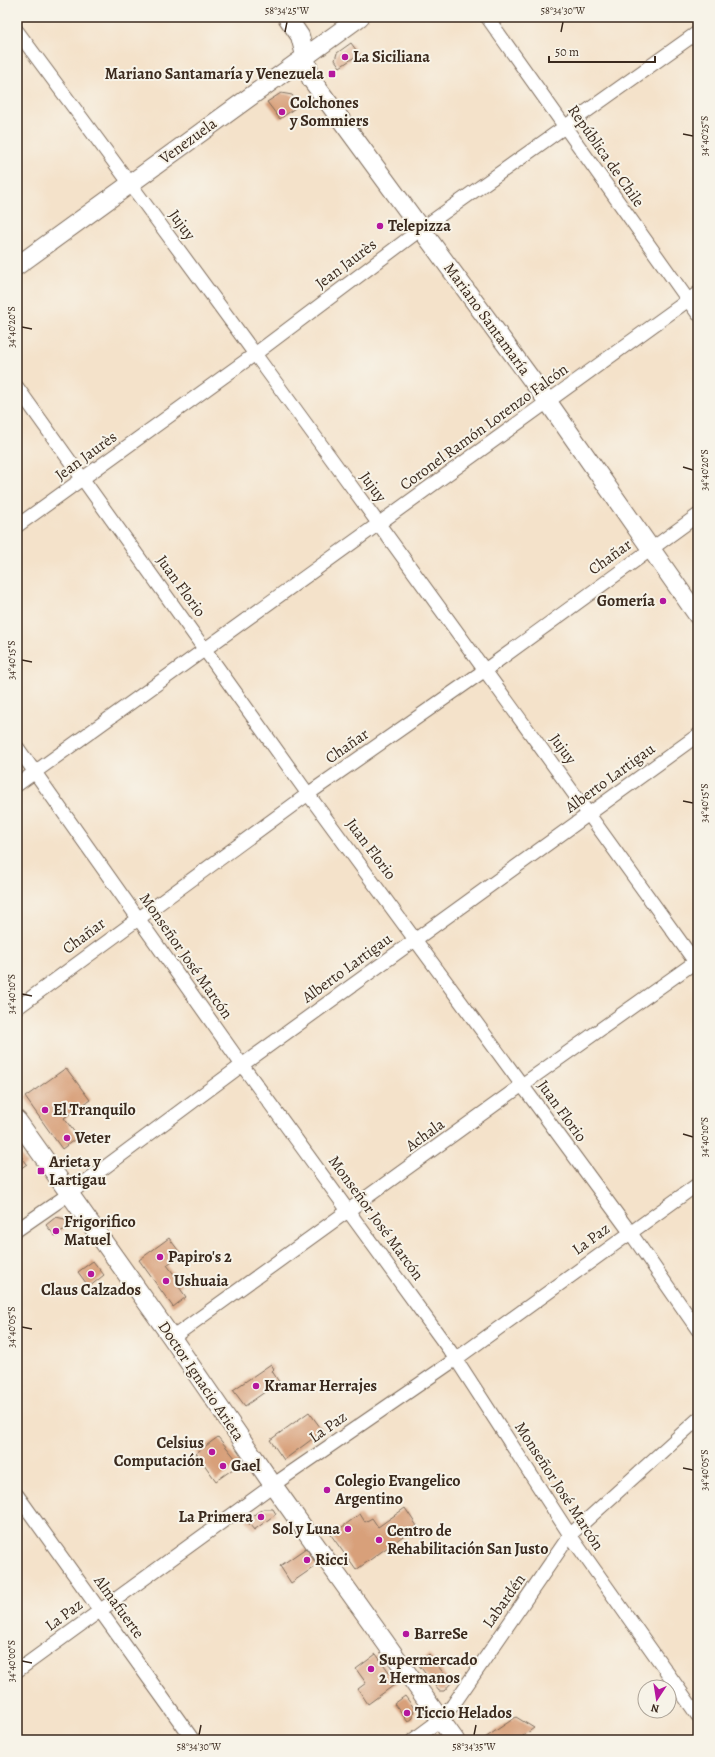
<svg xmlns="http://www.w3.org/2000/svg" width="715" height="1757" viewBox="0 0 715 1757" font-family="Alegreya,serif">
<rect width="100%" height="100%" fill="#f7f3e8"/>
<filter id="ink" filterUnits="userSpaceOnUse"><feTurbulence type="fractalNoise" baseFrequency=".025" numOctaves="2"/><feDisplacementMap in="SourceGraphic" scale="8" xChannelSelector="R" yChannelSelector="G"/><feConvolveMatrix kernelMatrix="1 2 1 2 8 2 1 2 1" color-interpolation-filters="sRGB"/></filter>
<filter id="wash" filterUnits="userSpaceOnUse"><feTurbulence type="fractalNoise" baseFrequency=".012" numOctaves="4" result="noise"/><feDisplacementMap in="SourceGraphic" scale="16" xChannelSelector="R" yChannelSelector="G"/><feGaussianBlur stdDeviation="0.9" result="paint"/><feColorMatrix in="noise" values="0 0 0 0 0 0 0 0 0 0 0 0 0 0 0 0 0 1.4 0 .05"/><feComposite in="paint" operator="in"/></filter>
<g filter="url(#wash)">
<rect width="100%" height="100%" fill="#f4e2ca"/>
<g id="blocks">
<path fill="#d8a07a" d="M351 43 359 54 340 67 335 60 337 53Z
M281 93 292 95 299 105 280 119 267 102Z
M66 1068 90 1100 64 1118 78 1137 62 1149 25 1097Z
M17 1151 27 1164 17 1171Z
M56 1217 65 1219 70 1225 55 1236 46 1225Z
M169 1238 181 1254 167 1265 182 1285 179 1287 186 1297 173 1307 139 1260Z
M93 1261 104 1275 89 1287 78 1272Z
M271 1364 274 1369 272 1371 279 1382 245 1406 233 1390Z
M309 1412 323 1431 284 1460 270 1440Z
M218 1437 240 1464 216 1481 196 1453Z
M405 1508 417 1526 356 1570 331 1535 360 1514 365 1522 372 1518 378 1527Z
M263 1509H273L276 1514 254 1530 246 1520Z
M306 1548 317 1565 291 1583 280 1566Z
M376 1654 397 1683 368 1704 358 1689 366 1683 356 1669Z
M429 1654 451 1683 444 1691H439L418 1664Z
M405 1696 414 1708 413 1718 408 1722 394 1704Z
M516 1717 534 1728 523 1736 525 1740H482Z"/>
</g>
</g>
<g filter="url(#ink)">
<use href="#blocks" fill-opacity="0" stroke="#7c6a5a" stroke-width="1"/>
<g fill="none" stroke-linecap="round" stroke-linejoin="round">
<g stroke="#7c6a5a" stroke-width="15">
<path id="street" d="M487 17 698 314
M17 31C247 340 473 653 698 966
M17 387 308 794 630 1232 698 1330
M17 526 255 354 421 229 698 32
M17 747 242 1065 456 1359 570 1535 698 1716
M17 785 698 293
M17 1008 308 794 485 670 698 515
M17 1230 69 1194 242 1065 698 735
M172 1338 522 1085 698 960
M17 1495 193 1740
M17 1671 273 1485 456 1359 698 1184
M413 1740 440 1720 453 1705 570 1535 698 1419"/>
</g>
<g stroke="#7c6a5a" stroke-width="20">
<path id="secondary" d="M287 17 300 36 311 79 548 402 698 616
M17 266 360 17
M17 1120 172 1338 273 1485 455 1740"/>
</g>
<use href="#street" stroke="#fff" stroke-width="13"/>
<use href="#secondary" stroke="#fff" stroke-width="18"/>
</g>
</g>
<path fill="none" stroke="#3b2a1e" stroke-width="1.5" d="M285 32 287 22M561 32 563 22M683 134 693 136M22 327 32 329M683 467 693 470M22 660 32 662M683 801 693 803M22 994 32 996M683 1134 693 1137M22 1327 32 1329M683 1468 693 1470M22 1661 32 1663M199 1735 201 1725M474 1735 476 1725"/>
<g fill="#b5179e" stroke="#f7f3e8" stroke-width="1.5">
<circle cx="345" cy="57" r="4"/>
<rect x="328" y="70" width="8" height="8" rx="2"/>
<circle cx="282" cy="112" r="4"/>
<circle cx="380" cy="226" r="4"/>
<circle cx="663" cy="601" r="4"/>
<circle cx="45" cy="1110" r="4"/>
<circle cx="67" cy="1138" r="4"/>
<rect x="37" y="1167" width="8" height="8" rx="2"/>
<circle cx="56" cy="1231" r="4"/>
<circle cx="160" cy="1257" r="4"/>
<circle cx="91" cy="1274" r="4"/>
<circle cx="166" cy="1281" r="4"/>
<circle cx="256" cy="1386" r="4"/>
<circle cx="212" cy="1452" r="4"/>
<circle cx="223" cy="1466" r="4"/>
<circle cx="327" cy="1490" r="4"/>
<circle cx="261" cy="1517" r="4"/>
<circle cx="348" cy="1529" r="4"/>
<circle cx="379" cy="1540" r="4"/>
<circle cx="307" cy="1560" r="4"/>
<circle cx="406" cy="1634" r="4"/>
<circle cx="371" cy="1669" r="4"/>
<circle cx="407" cy="1713" r="4"/>
</g>
<g text-anchor="middle" dominant-baseline="central" stroke-width="4" stroke-linejoin="round" paint-order="stroke">
<g font-size="16" font-weight="bold" fill="#3b2a1e" stroke="#f7f3e8" text-anchor="start">
<text x="353" y="57">La Siciliana</text>
<text x="324" y="74" text-anchor="end">Mariano Santamaría y Venezuela</text>
<text x="290" y="103">Colchones<tspan x="290" dy="18">y Sommiers</tspan></text>
<text x="388" y="226">Telepizza</text>
<text x="655" y="601" text-anchor="end">Gomería</text>
<text x="53" y="1110">El Tranquilo</text>
<text x="75" y="1138">Veter</text>
<text x="49" y="1162">Arieta y<tspan x="49" dy="18">Lartigau</tspan></text>
<text x="64" y="1222">Frigorifico<tspan x="64" dy="18">Matuel</tspan></text>
<text x="168" y="1257">Papiro's 2</text>
<text x="174" y="1281">Ushuaia</text>
<text x="91" y="1290" text-anchor="middle">Claus Calzados</text>
<text x="264" y="1386">Kramar Herrajes</text>
<text x="204" y="1443" text-anchor="end">Celsius<tspan x="204" dy="18">Computación</tspan></text>
<text x="231" y="1466">Gael</text>
<text x="335" y="1481">Colegio Evangelico<tspan x="335" dy="18">Argentino</tspan></text>
<text x="253" y="1517" text-anchor="end">La Primera</text>
<text x="340" y="1529" text-anchor="end">Sol y Luna</text>
<text x="387" y="1531">Centro de<tspan x="387" dy="18">Rehabilitación San Justo</tspan></text>
<text x="315" y="1560">Ricci</text>
<text x="414" y="1634">BarreSe</text>
<text x="379" y="1660">Supermercado<tspan x="379" dy="18">2 Hermanos</tspan></text>
<text x="415" y="1713">Ticcio Helados</text>
</g>
<g font-size="16" fill="#3b2a1e" stroke="#f7f3e8">
<text transform="translate(188 141) rotate(-36)">Venezuela</text>
<text transform="translate(606 156) rotate(55)">República de Chile</text>
<text transform="translate(182 225) rotate(54)">Jujuy</text>
<text transform="translate(346 264) rotate(-37)">Jean Jaurès</text>
<text transform="translate(487 319) rotate(54)">Mariano Santamaría</text>
<text transform="translate(484 427) rotate(-36)">Coronel Ramón Lorenzo Falcón</text>
<text transform="translate(86 456) rotate(-36)">Jean Jaurès</text>
<text transform="translate(373 487) rotate(54)">Jujuy</text>
<text transform="translate(610 557) rotate(-36)">Chañar</text>
<text transform="translate(181 586) rotate(54)">Juan Florio</text>
<text transform="translate(347 746) rotate(-35)">Chañar</text>
<text transform="translate(563 749) rotate(54)">Jujuy</text>
<text transform="translate(610 778) rotate(-36)">Alberto Lartigau</text>
<text transform="translate(371 849) rotate(53)">Juan Florio</text>
<text transform="translate(84 936) rotate(-37)">Chañar</text>
<text transform="translate(186 956) rotate(55)">Monseñor José Marcón</text>
<text transform="translate(347 968) rotate(-36)">Alberto Lartigau</text>
<text transform="translate(562 1111) rotate(54)">Juan Florio</text>
<text transform="translate(425 1135) rotate(-36)">Achala</text>
<text transform="translate(376 1218) rotate(54)">Monseñor José Marcón</text>
<text transform="translate(591 1239) rotate(-36)">La Paz</text>
<text transform="translate(201 1381) rotate(56)">Doctor Ignacio Arieta</text>
<text transform="translate(328 1427) rotate(-35)">La Paz</text>
<text transform="translate(559 1486) rotate(57)">Monseñor José Marcón</text>
<text transform="translate(504 1601) rotate(-55)">Labardén</text>
<text transform="translate(119 1607) rotate(54)">Almafuerte</text>
<text transform="translate(64 1615) rotate(-36)">La Paz</text>
</g>
</g>
<rect width="715" height="1757" fill="none" stroke="#f7f3e8" stroke-width="44"/>
<g transform="translate(657 1699) rotate(192)"><circle r="19" fill="#f7f3e8" stroke="#aca397"/>
<path d="M0-3L7 15L0 10L-7 15Z" fill="#b5179e"/>
<text y="-6" font-size="11" font-weight="bold" text-anchor="middle" fill="#3b2a1e">N</text>
</g>
<path d="M549 56v6h106v-6" fill="none" stroke="#3b2a1e" stroke-width="2"/>
<text x="555" y="56" font-size="12" fill="#3b2a1e" stroke="#f7f3e8" stroke-width="3" paint-order="stroke">50 m</text>
<rect x="22" y="22" width="671" height="1713" fill="none" stroke="#3b2a1e" stroke-width="1.5"/>
<g font-size="10" text-anchor="middle" fill="#3b2a1e">
<text x="287" y="14">58°34'25"W</text>
<text x="563" y="14">58°34'30"W</text>
<text transform="translate(704 136) rotate(-90)" y="4">34°40'25"S</text>
<text transform="translate(11 327) rotate(-90)" y="4">34°40'20"S</text>
<text transform="translate(704 470) rotate(-90)" y="4">34°40'20"S</text>
<text transform="translate(11 660) rotate(-90)" y="4">34°40'15"S</text>
<text transform="translate(704 803) rotate(-90)" y="4">34°40'15"S</text>
<text transform="translate(11 994) rotate(-90)" y="4">34°40'10"S</text>
<text transform="translate(704 1137) rotate(-90)" y="4">34°40'10"S</text>
<text transform="translate(11 1327) rotate(-90)" y="4">34°40'05"S</text>
<text transform="translate(704 1470) rotate(-90)" y="4">34°40'05"S</text>
<text transform="translate(11 1661) rotate(-90)" y="4">34°40'00"S</text>
<text x="199" y="1750">58°34'30"W</text>
<text x="474" y="1750">58°34'35"W</text>
</g>
</svg>
